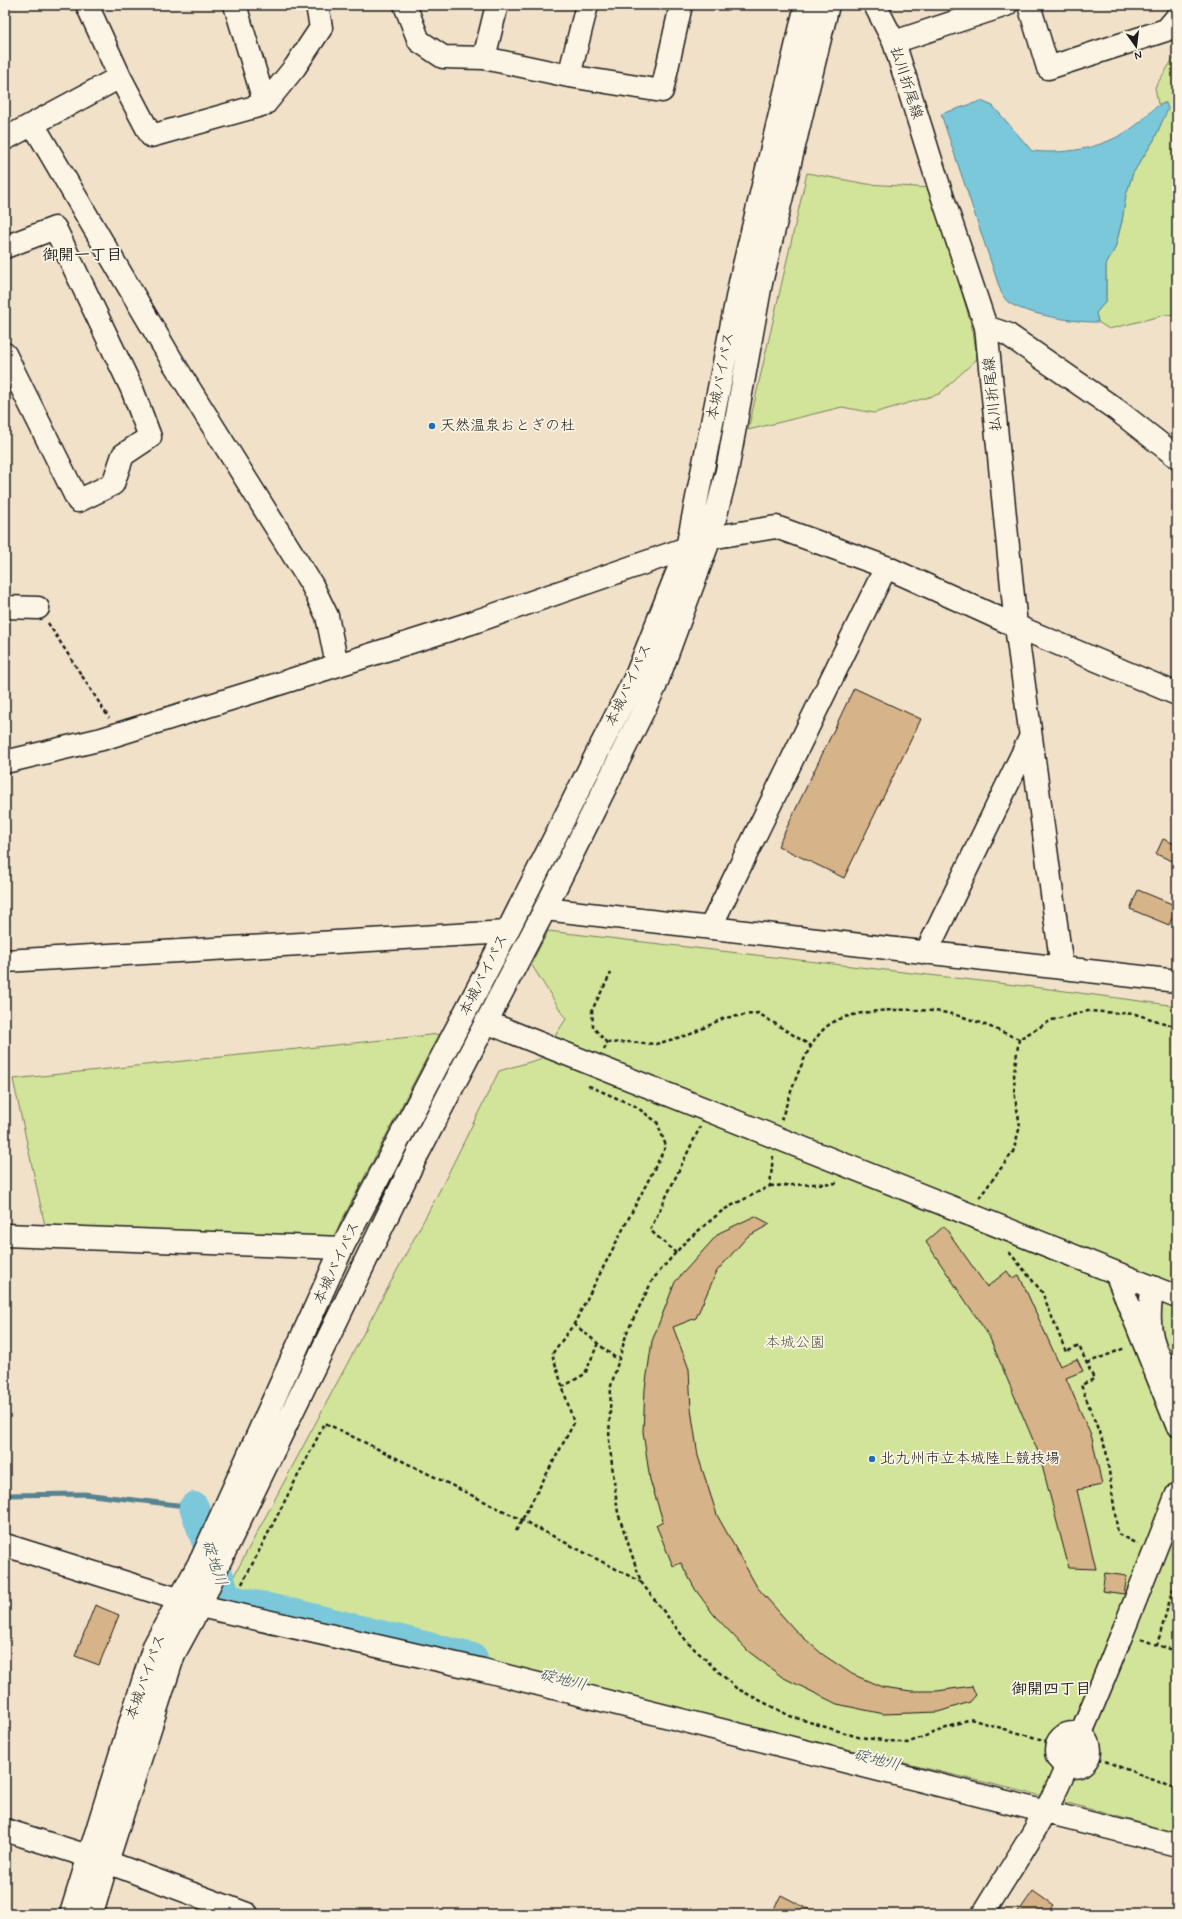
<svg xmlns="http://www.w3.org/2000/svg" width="1182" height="1919" viewBox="0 0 1182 1919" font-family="Mynerve,'Klee One',sans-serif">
<rect width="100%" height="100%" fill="#f1e1c9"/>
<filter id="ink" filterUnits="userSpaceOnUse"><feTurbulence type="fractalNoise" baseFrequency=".025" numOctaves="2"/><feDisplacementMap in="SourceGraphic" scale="8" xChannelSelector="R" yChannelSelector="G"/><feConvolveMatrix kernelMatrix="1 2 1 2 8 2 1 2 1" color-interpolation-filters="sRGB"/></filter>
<g filter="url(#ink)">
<path fill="#d1e499" stroke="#76805a" d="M1177 53V314L1165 315 1109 329 1098 322 1096 313 1106 301V265L1115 248 1122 221 1126 195 1133 173 1154 140 1161 124 1166 103 1158 104 1155 87Z
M807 173 867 184 932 188 973 331 977 359 939 394 874 413 842 407 748 430Z
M548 931 1050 989 1177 1006V1833L1046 1797 812 1741 235 1597 228 1587 441 1188 499 1071 540 1059 566 1019 531 964Z
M439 1034 329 1245 49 1244 13 1079Z"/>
<path fill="#7cc8db" stroke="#56838f" d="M981 101 993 106 1032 151C1070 155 1109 147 1139 123 1149 115 1154 105 1166 103L1168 109 1161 124 1154 140 1133 173 1126 195 1122 221 1115 248 1106 265V301L1096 313 1098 322C1079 323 1023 314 1008 302 1005 300 1003 295 1001 292L941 114Z"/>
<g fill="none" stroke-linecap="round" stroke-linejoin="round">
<path stroke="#56838f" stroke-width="5" d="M5 1495 84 1494 194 1507"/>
<path stroke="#7cc8db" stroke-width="30" d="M194 1507 227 1599 304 1616 473 1658"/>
</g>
<path fill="#d6b388" stroke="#1c1c1c" d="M854 688 921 719 844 878 778 846Z
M1163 839 1177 845V863L1156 854Z
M1138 890 1177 906 1169 925 1130 909Z
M755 1216 770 1224 747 1237 717 1271 696 1318 673 1327 689 1369 691 1409 698 1456 717 1515 757 1587 794 1629 822 1654 852 1674 882 1687 911 1691H937L972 1686 976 1695 970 1702 938 1712 884 1714 837 1704 782 1677 748 1651 714 1615 695 1589 681 1563 673 1566 656 1525 663 1521 650 1480 643 1432 645 1389 652 1341 675 1282 719 1233Z
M944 1226 987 1287 1007 1271 1012 1278 1019 1275 1060 1366 1077 1359 1083 1371 1066 1378 1092 1438 1102 1485 1077 1490 1096 1569 1069 1568 1039 1454 989 1336 926 1242Z
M1105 1573 1127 1576 1124 1594 1102 1591Z
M95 1605 119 1615 99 1665 75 1656Z
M1033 1891 1053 1905 1047 1914H1017Z
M781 1895 818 1914H771Z"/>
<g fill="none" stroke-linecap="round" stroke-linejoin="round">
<g stroke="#1c1c1c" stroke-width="25">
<path id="minor" d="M87 5 120 77 151 136 265 104 295 67 321 28 317 5
M235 5 265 104
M405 5 419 41 443 57 484 58 569 76 662 91 681 5
M1029 5 1048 68 1166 30 1177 17
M894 42 1006 5
M484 58 497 5
M569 76 587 5
M33 124 174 364 312 585 327 616 337 665
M5 139 120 77
M5 247 55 228 132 389 150 437 123 455 113 484 78 501 5 354
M986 327 1007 334 1117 410 1177 457
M5 607 38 608
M5 762 102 739 256 691 471 623 687 548 710 538 776 527 886 567 1016 626 1062 968
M545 909 1177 981
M710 928 886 567
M926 953 1030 738
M5 961 507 932
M486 1022 1177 1297
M5 1235 342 1248
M1116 1273 1177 1425
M1153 1287C1145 1327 1151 1352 1177 1383
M5 1545 200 1606 483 1670 1177 1845
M1056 1750a17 17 0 1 1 34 0a17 17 0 1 1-34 0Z
M5 1830 107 1862 247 1914
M983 1914C1010 1869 1041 1825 1062 1777 1103 1684 1140 1589 1177 1494"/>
</g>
<g stroke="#1c1c1c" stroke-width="25">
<path id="major" d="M875 5 894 42 939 186 986 327 1016 626 1177 694"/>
</g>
<g stroke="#1c1c1c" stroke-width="25">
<path id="highway" d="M71 1914 154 1646 202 1558 342 1248 507 932 636 676 687 548 741 278 806 5
M92 1914 107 1862 174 1654 200 1606 219 1563 414 1161 545 909 655 687 710 538 727 471 761 283 828 5"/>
</g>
<path stroke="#1c1c1c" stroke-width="2.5" stroke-dasharray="4 3" stroke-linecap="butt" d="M48 623 109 718
M607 1043 593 1027 592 1010 611 973
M604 1050 607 1043 630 1042 656 1044 691 1034 724 1018 758 1013 811 1046
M781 1120C791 1093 806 1040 830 1024 854 1008 914 1008 941 1012 968 1016 994 1029 1019 1039L1052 1020 1088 1011 1135 1014 1177 1027
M773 1156 770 1186 723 1210 685 1242 653 1279 627 1332 611 1386 609 1440 618 1513 641 1582 688 1643 736 1688 790 1716 858 1737 907 1743 970 1719 1057 1744
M770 1186 837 1183
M979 1198 1013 1152 1020 1126 1015 1098 1014 1073 1019 1039
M1009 1252 1042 1292 1066 1352 1079 1346 1094 1379 1081 1385 1106 1450 1118 1534 1137 1544
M676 1253 650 1230 700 1127
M574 1324 618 1360
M1087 1363 1125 1348
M562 1387 585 1374 598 1343
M516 1531 574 1423 552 1354 574 1324 666 1146 657 1122 635 1106 589 1086 590 1084
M1172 1556 1177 1558
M1177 1575 1157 1645 1177 1651
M242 1584 325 1423 522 1520 641 1582
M1141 1639 1157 1645
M1092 1756 1177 1789"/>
<use href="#minor" stroke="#fcf5e5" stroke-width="22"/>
<use href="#major" stroke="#fcf5e5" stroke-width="22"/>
<use href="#highway" stroke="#fcf5e5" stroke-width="22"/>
</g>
</g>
<g fill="#1f6fb2" stroke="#fcf5e5" stroke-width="1.5">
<circle cx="432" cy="426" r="4"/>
<circle cx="872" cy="1459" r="4"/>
</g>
<g text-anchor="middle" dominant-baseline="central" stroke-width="3.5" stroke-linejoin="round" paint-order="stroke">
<g font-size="15" fill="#1c1c1c" stroke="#fcf5e5">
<text transform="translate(906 83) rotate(72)">払川折尾線</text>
<text transform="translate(721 376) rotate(-79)">本城バイパス</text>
<text transform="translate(993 394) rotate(-96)">払川折尾線</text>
<text transform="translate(629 685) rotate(-65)">本城バイパス</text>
<text transform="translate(484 975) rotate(-63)">本城バイパス</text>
<text transform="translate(337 1263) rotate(-65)">本城バイパス</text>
<text transform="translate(146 1677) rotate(-70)">本城バイパス</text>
</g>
<g font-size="15" fill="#1c1c1c" stroke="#fcf5e5" text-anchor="start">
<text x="440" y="426">天然温泉おとぎの杜</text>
<text x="880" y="1459">北九州市立本城陸上競技場</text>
</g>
<g font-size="15" fill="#525842" stroke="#fcf5e5">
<text x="795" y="1343">本城公園</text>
</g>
<g font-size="16" font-weight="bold" fill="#1c1c1c" stroke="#fcf5e5">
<text x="82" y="255">御開一丁目</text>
<text x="1051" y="1689">御開四丁目</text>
</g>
<g font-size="16" font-style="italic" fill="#3e585f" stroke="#fcf5e5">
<text transform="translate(214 1563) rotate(71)">碇地川</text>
<text transform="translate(563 1680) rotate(14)">碇地川</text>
<text transform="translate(877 1760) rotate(14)">碇地川</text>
</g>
</g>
<rect width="1182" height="1919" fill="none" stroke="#fcf5e5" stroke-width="20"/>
<rect x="10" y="10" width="1162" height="1899" fill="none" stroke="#1c1c1c" stroke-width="1.5" filter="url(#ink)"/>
<g transform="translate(1136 46) rotate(166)" stroke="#fcf5e5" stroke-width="3" paint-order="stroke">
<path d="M0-3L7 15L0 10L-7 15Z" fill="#1c1c1c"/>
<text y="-6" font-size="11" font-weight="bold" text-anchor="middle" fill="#1c1c1c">N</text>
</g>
</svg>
